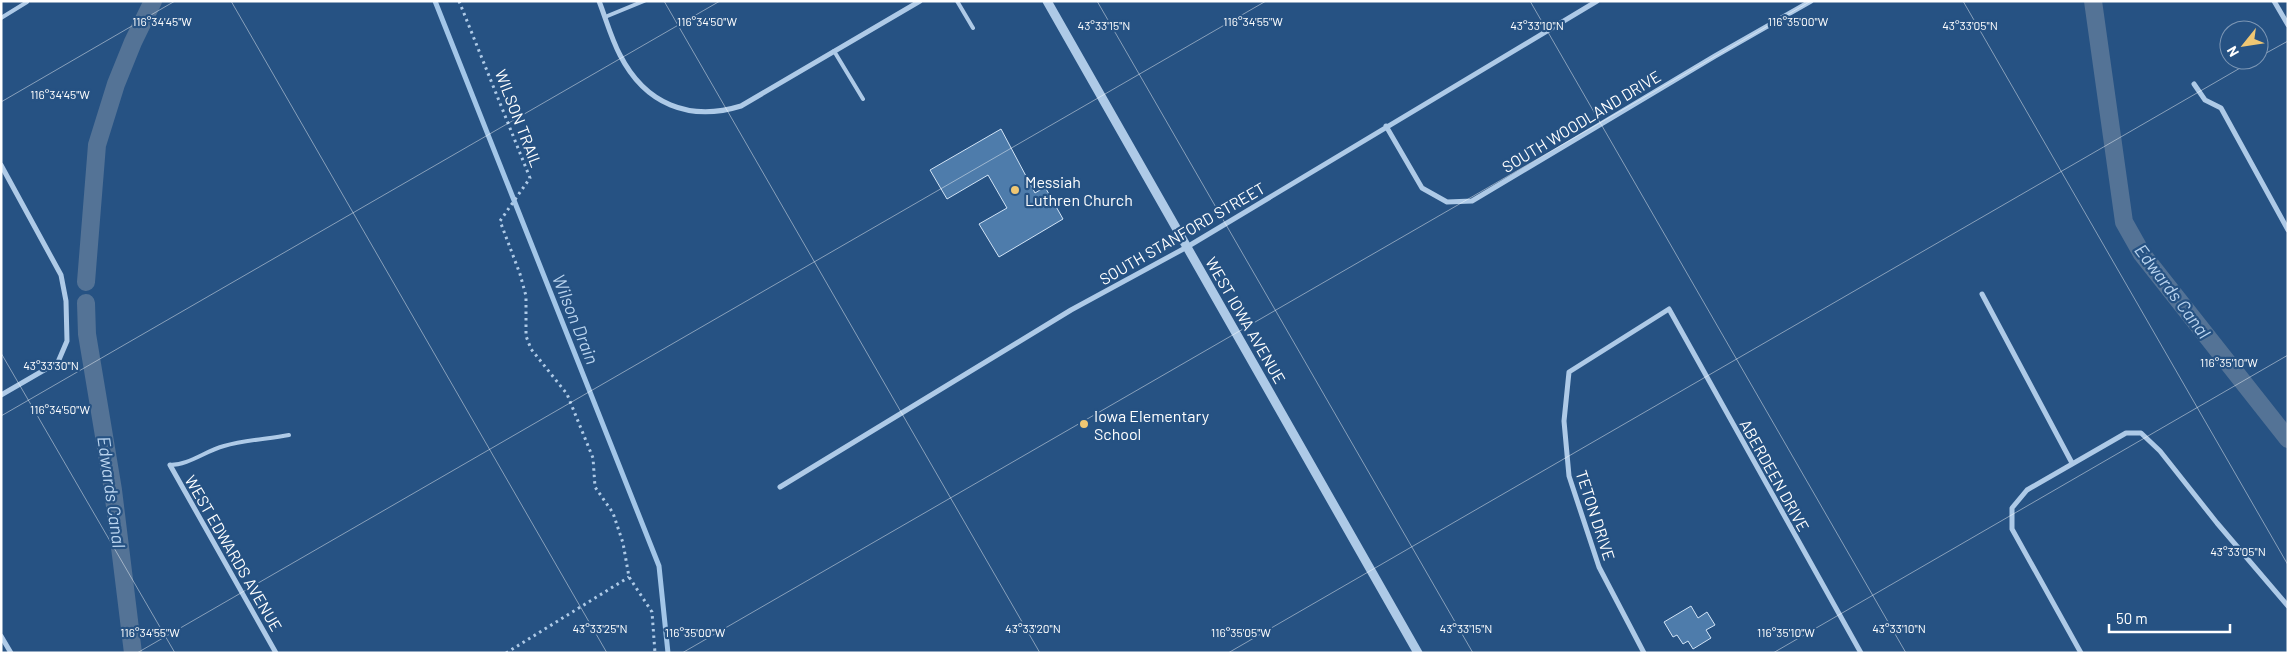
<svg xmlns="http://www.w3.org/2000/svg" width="2289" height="654" viewBox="0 0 2289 654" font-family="Barlow,sans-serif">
<rect width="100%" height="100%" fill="#265283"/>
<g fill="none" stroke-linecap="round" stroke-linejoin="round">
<path stroke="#a3c6e8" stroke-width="5" d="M435 1 659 566 668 653"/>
<path stroke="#547396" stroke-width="18" d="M2093 1 2124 222 2142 254 2288 439
M86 282 97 145 116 84 133 42 153 1
M86 303 87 334 113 490 133 653"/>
</g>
<path fill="#4e7cab" stroke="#d2e4f6" d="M1001 129 1035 193 1045 187 1063 219 999 257 979 224 1007 208 988 175 947 199 930 170Z
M1691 606 1698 618 1707 612 1715 625 1706 630 1711 638 1693 649 1688 641 1683 644 1677 635 1673 637 1664 622Z"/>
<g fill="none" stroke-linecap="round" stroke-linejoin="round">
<path stroke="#aecae7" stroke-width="3" stroke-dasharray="2.5 4" stroke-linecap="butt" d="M459 1 530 178 500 221 520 274 526 296V336L531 349 567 394 593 458 595 487 613 513 623 543 629 577 652 612 655 653
M506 653 629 577"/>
<path stroke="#aecae7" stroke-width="4" d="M957 1 973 28
M605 17 644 1
M1 18 27 2
M834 51 863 99
M170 465C189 465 205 451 224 446 245 440 268 439 289 435"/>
<path stroke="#aecae7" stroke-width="5" d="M599 1C606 19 611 38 620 55 645 104 689 122 741 106L920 1
M2274 1 2288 25
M2194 84 2205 100 2221 108 2288 230
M1386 126 1422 188 1447 202 1472 201 1715 56 1811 1
M1 165 61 275 66 301 67 341 58 362 1 395
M1982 294 2072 463
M170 465 276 653
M780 487 1071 310 1187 247 1597 1
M1 636 11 653
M1644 653 1599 567 1569 476 1564 421 1569 372 1669 309 1861 653
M2081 653 2012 529V508L2027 490 2126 433H2141L2160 451 2217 523 2288 606"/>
<path stroke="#aecae7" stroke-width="9" d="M1047 1 1418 653"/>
</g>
<path fill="none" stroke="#fff" stroke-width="1" stroke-opacity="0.45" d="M231 1 607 653M664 1 1040 653M1097 1 1473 653M1530 1 1906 653M1963 1 2288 565M2259 57 2288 41M1 102 175 1M1 353 175 653M1 416 720 1M137 653 1266 1M682 653 1811 1M1228 653 2254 60M1773 653 2288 355"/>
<g fill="#f0c773" stroke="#265283" stroke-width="2">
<circle cx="1015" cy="190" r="5"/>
<circle cx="1084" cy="424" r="5"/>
</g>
<g text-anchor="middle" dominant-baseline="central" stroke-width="4.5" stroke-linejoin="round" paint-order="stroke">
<g font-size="16" fill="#fff" stroke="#265283">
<text transform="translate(519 118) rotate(69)">WILSON TRAIL</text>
<text transform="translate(1581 121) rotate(-31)">SOUTH WOODLAND DRIVE</text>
<text transform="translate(1182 233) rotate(-30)">SOUTH STANFORD STREET</text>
<text transform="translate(1246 320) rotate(60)">WEST IOWA AVENUE</text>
<text transform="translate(1775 475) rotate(61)">ABERDEEN DRIVE</text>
<text transform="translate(1596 515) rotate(72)">TETON DRIVE</text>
<text transform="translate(234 553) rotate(60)">WEST EDWARDS AVENUE</text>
</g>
<g font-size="16" fill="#fff" stroke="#265283" text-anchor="start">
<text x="1025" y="181">Messiah<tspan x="1025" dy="18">Luthren Church</tspan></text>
<text x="1094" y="415">Iowa Elementary<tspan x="1094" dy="18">School</tspan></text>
</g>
<g font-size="18" font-style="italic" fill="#bad4ef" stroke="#265283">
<text transform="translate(2173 291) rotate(53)">Edwards Canal</text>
<text transform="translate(576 319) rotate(68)">Wilson Drain</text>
<text transform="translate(112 492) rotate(82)">Edwards Canal</text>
</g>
</g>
<g font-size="12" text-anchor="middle" fill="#fff" stroke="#265283" stroke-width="4.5" stroke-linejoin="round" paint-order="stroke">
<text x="162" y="26">116°34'45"W</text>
<text x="707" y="26">116°34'50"W</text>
<text x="1253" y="26">116°34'55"W</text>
<text x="1798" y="26">116°35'00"W</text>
<text x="1104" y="30">43°33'15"N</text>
<text x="1970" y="30">43°33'05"N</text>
<text x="1537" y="30">43°33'10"N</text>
<text x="60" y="99">116°34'45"W</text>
<text x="2229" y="367">116°35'10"W</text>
<text x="51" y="370">43°33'30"N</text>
<text x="60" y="414">116°34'50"W</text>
<text x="2238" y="556">43°33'05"N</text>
<text x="600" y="633">43°33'25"N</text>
<text x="1033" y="633">43°33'20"N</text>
<text x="1466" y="633">43°33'15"N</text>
<text x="1899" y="633">43°33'10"N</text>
<text x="150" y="637">116°34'55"W</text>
<text x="695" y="637">116°35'00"W</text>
<text x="1241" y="637">116°35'05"W</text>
<text x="1786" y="637">116°35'10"W</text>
</g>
<rect width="2289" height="654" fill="none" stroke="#ffffff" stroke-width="5"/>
<g transform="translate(2244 45) rotate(240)"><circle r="24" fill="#265283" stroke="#7d97b5"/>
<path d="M0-4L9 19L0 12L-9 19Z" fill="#f0c773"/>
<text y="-8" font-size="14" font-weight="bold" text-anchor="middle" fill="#ffffff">N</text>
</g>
<path d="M2109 624v8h121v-8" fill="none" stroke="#ffffff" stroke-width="2.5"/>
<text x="2116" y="624" font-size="15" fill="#ffffff" stroke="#265283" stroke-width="4" paint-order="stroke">50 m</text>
</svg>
